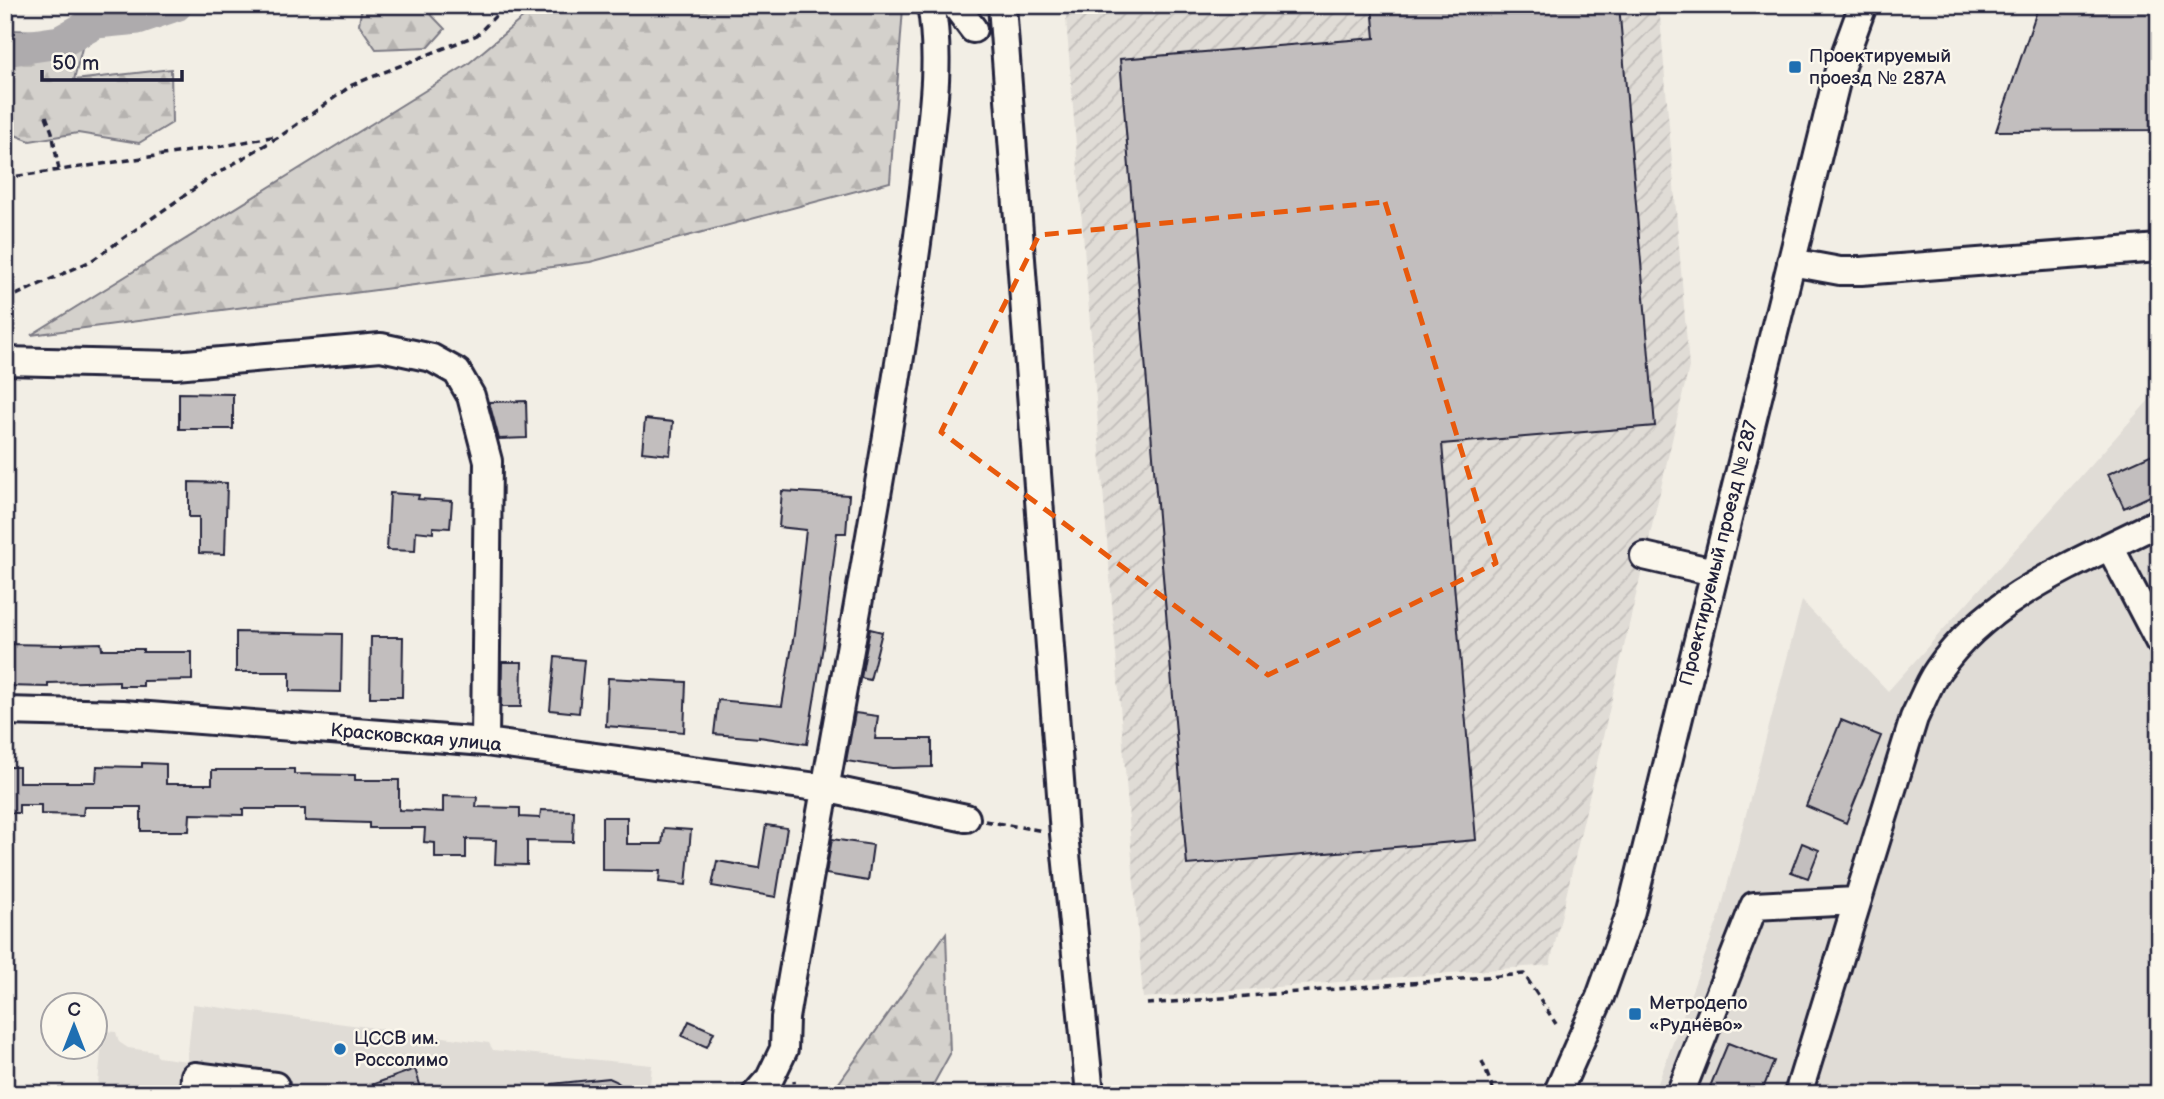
<svg xmlns="http://www.w3.org/2000/svg" width="2164" height="1099" viewBox="0 0 2164 1099" font-family="'Balsamiq Sans',sans-serif">
<defs>
<pattern id="industrial-furrows" width="10" height="10" patternUnits="userSpaceOnUse" patternTransform="scale(1.75)"><rect width="10" height="10" fill="#e0dcd6"/><path d="M-1 1l2-2M0 10L10 0M9 11l2-2" fill="none" stroke="#c0bcb9"/></pattern>
<pattern id="forest-firs" width="22" height="20" patternUnits="userSpaceOnUse" patternTransform="scale(1.75)"><rect width="22" height="20" fill="#d4d1cc"/><path d="M5 1l3.5 6h-7zM16 11l3.5 6h-7z" fill="#b6b3b0"/></pattern>
</defs>
<rect width="100%" height="100%" fill="#f2eee5"/>
<filter id="ink" filterUnits="userSpaceOnUse"><feTurbulence type="fractalNoise" baseFrequency=".0143" numOctaves="2"/><feDisplacementMap in="SourceGraphic" scale="14" xChannelSelector="R" yChannelSelector="G"/><feConvolveMatrix kernelMatrix="1 2 1 2 8 2 1 2 1" color-interpolation-filters="sRGB"/></filter>
<g filter="url(#ink)">
<path fill="#e0dcd6" d="M2159 389V1094H1654L1719 917 1802 601 1888 691Z
M193 1004 489 1043 493 1050 652 1065 649 1094H97L103 1031 116 1032 119 1042 128 1048 156 1052 157 1057 187 1061Z"/>
<path fill="url(#industrial-furrows)" d="M1065 5H1659L1689 367 1550 965 1143 998Z"/>
<path fill="url(#forest-firs)" stroke="#7b7a84" stroke-width="2" d="M362 5H422L445 29 429 47 376 49 359 24Z
M538 5H901L903 8 890 182 590 262 31 335 468 64Z
M5 30 86 32 74 80 171 69 172 123 139 143 78 133 30 141 5 131Z
M946 933 950 1054 928 1094H831Z"/>
<g fill="none" stroke-linecap="round" stroke-linejoin="round">
<path stroke="#aeabad" stroke-width="33" d="M5 50 60 42 96 22 138 18 176 5"/>
</g>
<path fill="#c2bebe" stroke="#22223b" stroke-width="2" d="M1372 5H1619L1655 426 1442 444 1476 840 1187 865 1120 59 1375 38Z
M2039 5H2159V130L1996 131Z
M179 393 233 394V429H179Z
M526 401 527 438 499 439 489 402Z
M645 419 673 422 670 455 642 452Z
M2159 451V492L2124 508 2108 474Z
M189 482 227 483 225 554 199 553V517H189Z
M782 491 849 495 846 533H837L823 646 807 744 759 737V738L714 734 718 700 782 706 794 634 806 530 779 527Z
M390 493 419 495 418 499 452 501 450 528 433 527V533L416 531 415 551 387 550Z
M870 629 882 632 870 680 861 678Z
M236 632 342 634 341 692 290 691V672H236Z
M371 637H403L402 697H370Z
M101 643 102 649H143V652H192V680L143 681V686H119V681L48 683V687L5 686V644L63 645V644Z
M555 657 584 660 579 713 550 710Z
M502 662H522L521 707H501Z
M608 678 686 682 684 732 606 726Z
M855 713 878 716 875 739H932V767L892 768 846 761Z
M1841 720 1881 736 1846 823 1806 806Z
M142 763 166 764V784H212V770H256V769H294V774L355 775V780H399V810L443 812V796L477 797 476 807 520 808V817L540 818 541 810 574 811 573 842 527 841V865L495 864 496 840 466 839V858H435V843L424 842 425 828H369V823L305 821V809H243V815L190 814 189 831H141V807H84L83 815 41 814V805H19V813H5V767H19V782H96L97 766 142 767Z
M602 817H627V844H662L664 828 691 830 686 885 659 882 660 871 602 870Z
M766 825 787 828 776 897 712 886 717 861 759 868Z
M832 839 873 845 868 881 826 874Z
M1802 843 1819 850 1808 878 1791 872Z
M689 1021 714 1032 707 1047 682 1036Z
M1728 1043 1774 1061 1761 1094H1707Z
M415 1069 423 1094H352V1092Z
M609 1078 616 1081 632 1094H553L552 1084Z"/>
<g fill="none" stroke-linecap="round" stroke-linejoin="round">
<g stroke="#22223b" stroke-width="32">
<path id="minor" d="M955 5 973 29
M1002 5 1064 834 1090 1094
M1791 262 1840 271H1861L2159 248
M5 361 175 365 381 347 432 358 457 372 471 396 488 461 485 742
M2110 547 2159 641
M1644 556 1714 572
M5 711 123 714 485 742 824 788 966 818
M194 1094 195 1076 275 1086
M756 1094 770 1078 784 1049 785 1018C824 787 869 557 905 325 914 268 922 210 928 152 934 104 940 53 931 5
M1557 1094 1600 997 1631 911 1838 74 1863 5
M1680 1094 1754 906 1857 901
M1798 1094 1914 718C1922 702 1928 684 1938 670 1990 595 2080 562 2159 522"/>
</g>
<path stroke="#22223b" stroke-width="3.5" stroke-dasharray="7 5" stroke-linecap="butt" d="M46 116 52 132 59 170
M5 178 218 147 276 136
M5 300 91 261 208 179 282 135 352 85 477 35 506 5
M985 821 1044 831
M1147 1004 1524 974 1556 1024
M1482 1061 1495 1094
M791 1094 795 1089 794 1081"/>
<use href="#minor" stroke="#fbf7ec" stroke-width="26"/>
</g>
</g>
<path fill="none" stroke="#e8590c" stroke-width="5" stroke-dasharray="14 9" stroke-linejoin="round" d="M1385 202 1496 563 1268 675 941 432 1039 235Z"/>
<g fill="#1f6fb2" stroke="#fbf7ec" stroke-width="2.5">
<rect x="1788" y="60" width="14" height="14" rx="3.5"/>
<rect x="1628" y="1007" width="14" height="14" rx="3.5"/>
<circle cx="340" cy="1049" r="7"/>
</g>
<g text-anchor="middle" dominant-baseline="central" stroke-width="5" stroke-linejoin="round" paint-order="stroke">
<g font-size="19" fill="#22223b" stroke="#fbf7ec" text-anchor="start">
<text x="1809" y="56">Проектируемый<tspan x="1809" dy="22">проезд № 287А</tspan></text>
<text x="1649" y="1003">Метродепо<tspan x="1649" dy="22">«Руднёво»</tspan></text>
<text x="354" y="1038">ЦССВ им.<tspan x="354" dy="22">Россолимо</tspan></text>
</g>
<g font-size="19" fill="#22223b" stroke="#fbf7ec">
<text transform="translate(1719 553) rotate(-76)">Проектируемый проезд № 287</text>
<text transform="translate(416 738) rotate(5)">Красковская улица</text>
</g>
</g>
<rect width="2164" height="1099" fill="none" stroke="#fbf7ec" stroke-width="28"/>
<rect x="14" y="14" width="2136" height="1071" fill="none" stroke="#22223b" stroke-width="2.5" filter="url(#ink)"/>
<g transform="translate(74 1026)"><circle r="33" fill="#fbf7ec" stroke="#a4a2a5" stroke-width="2"/>
<path d="M0-5L12 26L0 18L-12 26Z" fill="#1f6fb2"/>
<text y="-10" font-size="19" font-weight="bold" text-anchor="middle" fill="#22223b">С</text>
</g>
<path d="M42 70v10h140v-10" fill="none" stroke="#22223b" stroke-width="3.5"/>
<text x="52" y="70" font-size="21" fill="#22223b" stroke="#fbf7ec" stroke-width="5" paint-order="stroke">50 m</text>
</svg>
